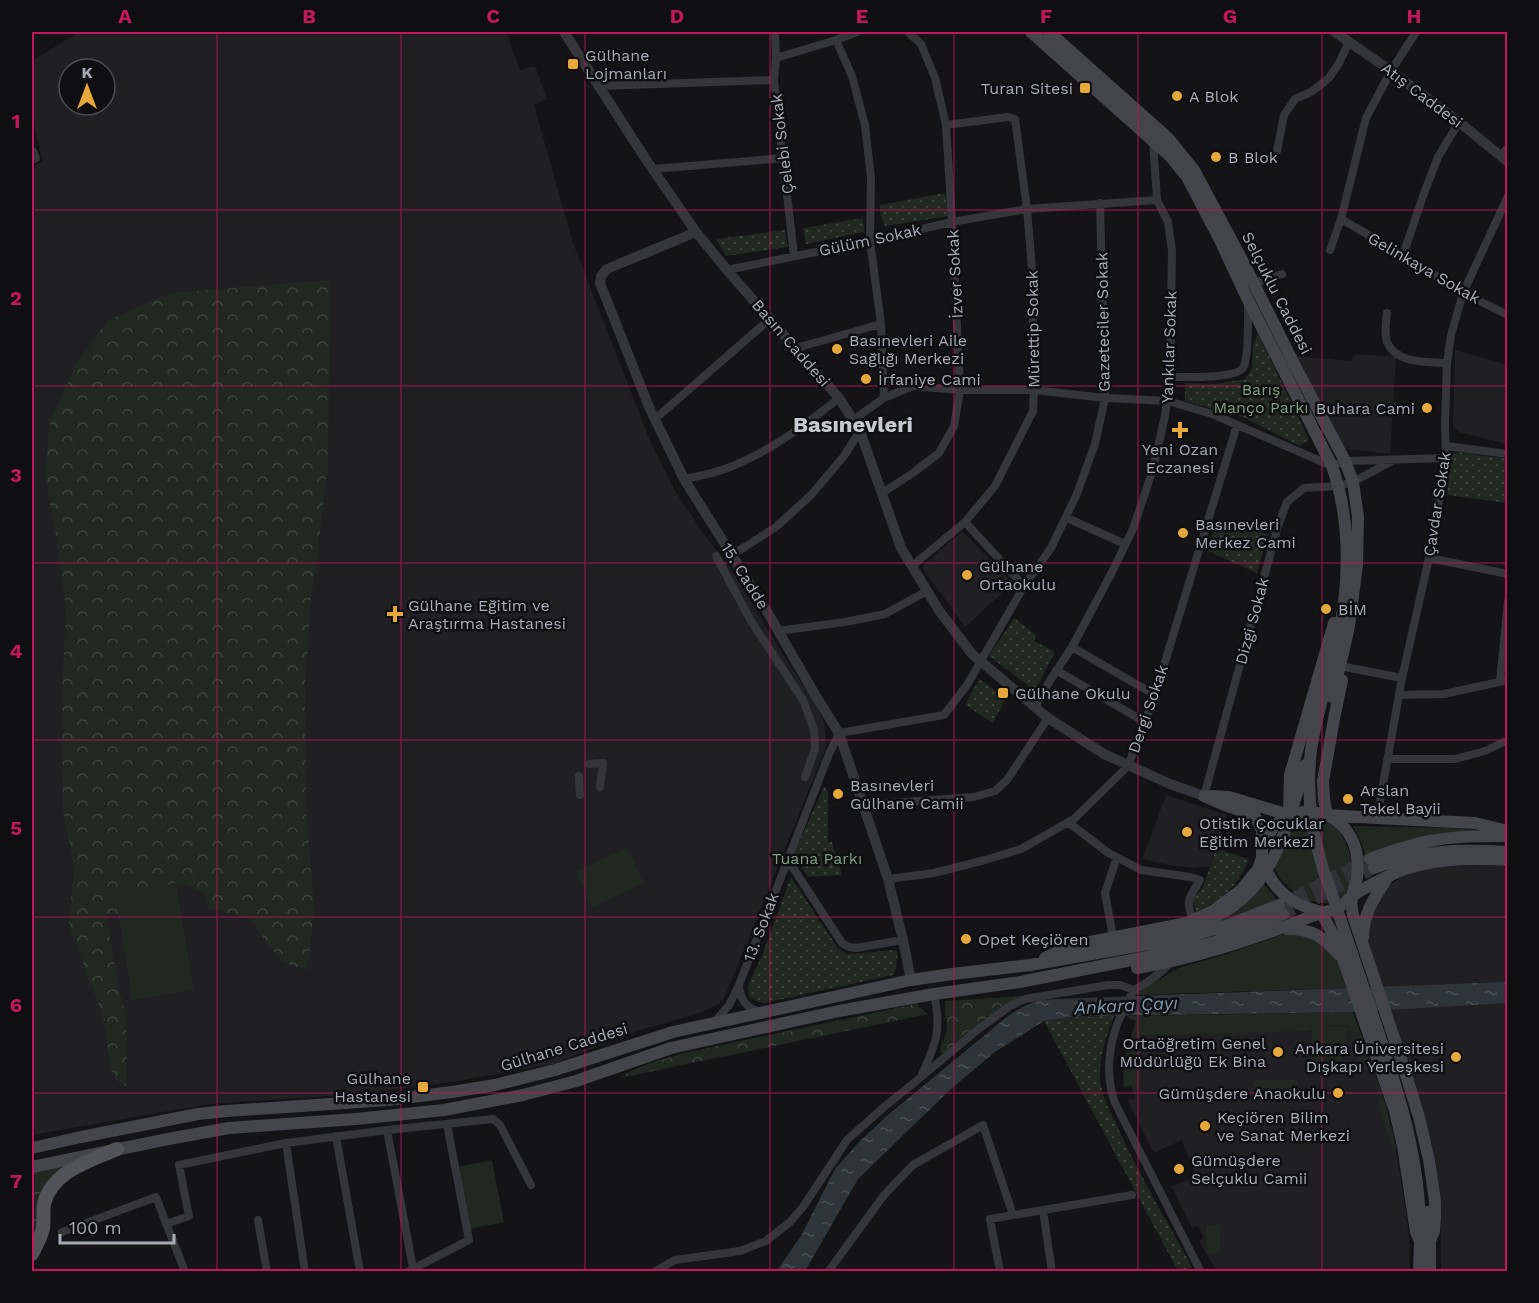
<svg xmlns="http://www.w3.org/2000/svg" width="1539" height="1303" viewBox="0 0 1539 1303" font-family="'Work Sans',sans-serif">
<defs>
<pattern id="forest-crowns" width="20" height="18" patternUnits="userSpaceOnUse" patternTransform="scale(1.5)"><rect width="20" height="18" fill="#202821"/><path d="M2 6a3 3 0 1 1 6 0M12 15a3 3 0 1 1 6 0" fill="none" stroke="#3d443f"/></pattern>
<pattern id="park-dots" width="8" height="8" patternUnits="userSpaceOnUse" patternTransform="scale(1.5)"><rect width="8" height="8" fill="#202821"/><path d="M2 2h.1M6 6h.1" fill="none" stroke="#3d443f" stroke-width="1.8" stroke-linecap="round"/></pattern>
<pattern id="water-ripples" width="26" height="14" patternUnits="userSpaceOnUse" patternTransform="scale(1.5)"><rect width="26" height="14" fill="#2d353b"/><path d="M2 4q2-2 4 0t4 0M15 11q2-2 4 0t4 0" fill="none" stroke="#485055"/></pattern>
</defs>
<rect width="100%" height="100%" fill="#141416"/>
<path fill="#202023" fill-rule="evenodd" d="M79 32H506L520 70 535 66 547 99 534 105 573 243 650 441 675 491 703 533 729 566 787 661 813 700 823 719 825 730 826 748 727 991 722 1001 718 1004 703 1012 637 1031 553 1064 446 1083 359 1094 209 1104 32 1135V166L43 162 32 117V61ZM69 69H105V105H69Z
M1455 350 1507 365V444L1459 432 1453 426Z
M1357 354 1396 357 1390 454 1341 448 1294 356 1350 361Z
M962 531 1013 583 965 627 922 567Z
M1166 795 1227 815 1210 866 1193 868 1169 865 1142 859Z
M1484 865 1508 867 1507 1271 1441 1272V1219L1435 1157 1420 1105 1369 951 1366 935 1369 918 1385 890 1392 883 1404 876 1423 870 1450 866Z
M1353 1012 1384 1099 1393 1132 1406 1212 1409 1239 1410 1271H1216L1199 1241 1204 1238 1198 1226 1192 1228 1171 1186 1197 1177 1182 1140 1154 1153 1128 1101 1135 1098 1131 1085 1124 1087 1123 1079 1124 1061 1134 1026Z"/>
<path fill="#202821" d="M1303 817C1315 818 1324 818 1333 825 1350 839 1361 881 1343 896 1323 913 1294 896 1280 878 1278 874 1275 870 1274 866 1270 850 1276 830 1290 821 1293 819 1299 818 1303 817Z
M1353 826 1452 828 1487 831 1366 856 1360 839Z
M627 848 644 883 592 907 576 871Z
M176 883 194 990 132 1000 115 893Z
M1263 883 1277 900 1213 924Z
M1287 933 1310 936 1332 954 1338 964 1347 988 1136 995 1145 987 1155 982 1178 968 1220 956Z
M1353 1012 1386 1107 1396 1148 1392 1149 1378 1100 1382 1099 1369 1062 1360 1065 1351 1039 1359 1035 1348 1031V1025L1319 1026 1347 1027V1044H1312V1026L1311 1031 1142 1035 1139 1039 1138 1045 1140 1084 1135 1093 1131 1085 1124 1087V1061L1136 1021 1128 1018 1129 1016Z
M1315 1047 1343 1048V1062L1315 1061Z
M1257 1080H1294L1297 1081 1298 1087 1295 1090H1256L1253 1087V1083Z
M492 1160 504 1222 470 1229 458 1167Z
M1220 1225V1253H1206V1226Z"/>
<path fill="url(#forest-crowns)" d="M330 280 328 463 318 546 310 606 305 688 306 808 314 906 309 956 306 970 282 962 249 918 208 908 204 892 176 883 115 893 118 914 106 917 118 986 126 1017 127 1081 126 1086 115 1079 110 1065 105 1029 98 1002 69 926 73 878V861L63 811 62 694 66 610 58 546 45 476 50 421 78 361 108 320 172 293Z
M1023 996 943 1054 941 1053C939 1043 947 1037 947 1028 947 1019 943 1010 946 1001Z
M916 1004 928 1014 620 1078C639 1064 662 1060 684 1053Z
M87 1159 58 1173 39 1221 32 1248 33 1220 32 1206V1171Z"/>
<path fill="url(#park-dots)" d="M945 193 949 216 885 226C882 219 879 212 880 205Z
M863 218 864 232 806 244 803 228Z
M785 230 788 247 726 256 716 239Z
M1258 333 1309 440 1300 446 1245 418 1185 401V383L1215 384 1245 379 1252 368 1253 346Z
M1457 452 1507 459V503L1447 495 1451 456Z
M1216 520 1268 534 1257 573 1208 551Z
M1014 618 1036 635 1034 641 1055 652 1035 691 989 656Z
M979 679 1006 698 993 723 965 705Z
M824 787 828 791V842H832L842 875 808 877 796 860 795 851Z
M1216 849 1249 859C1238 886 1222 900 1196 912L1192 900 1203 887Z
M791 877 839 950 849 954 894 950 898 952 896 968 893 975 764 1003C756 1001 748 999 748 990 748 980 757 969 760 960 771 932 781 904 791 877Z
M1114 1016C1106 1036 1099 1057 1100 1078 1101 1095 1110 1111 1117 1126 1139 1174 1166 1220 1192 1267L1184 1271H1178L1044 1021 1070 1017Z"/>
<path fill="url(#water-ripples)" d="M1507 982V1003L1353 1012 1092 1016 1070 1017 1044 1021 995 1052 952 1088 858 1179 805 1271 776 1272 801 1236 835 1169 860 1141 889 1114 1008 1016 1024 1006 1040 1000 1057 999Z"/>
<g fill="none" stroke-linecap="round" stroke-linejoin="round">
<path stroke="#313236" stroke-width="12" stroke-dasharray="12 6" stroke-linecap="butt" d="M1279 905 1370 859
M1283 914 1313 900 1374 868"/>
<path stroke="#35363a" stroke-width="8" d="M775 32 776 58 774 80 794 256
M836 40 852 76 865 125 871 179 870 241 881 324 884 398
M776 58 836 40 857 32
M599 86 774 80
M32 151H33L36 158 32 160
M1277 151 1284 115 1295 99 1311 92 1329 78 1339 63 1349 42
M1501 156 1508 147
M654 169 784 158
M1341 219 1403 255 1463 293 1508 315
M1330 250 1341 219 1366 118 1391 71 1416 32
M1403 255 1423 196 1438 157 1459 122
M727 270 870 241 952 222 1027 209 1157 200
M1254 283 1282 274
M1387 313C1386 322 1384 333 1387 342 1396 364 1428 362 1447 363
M796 348 881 324
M1170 377C1185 377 1235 379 1243 368 1249 359 1248 316 1248 303
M655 419 771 318
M853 420 884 398 913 386 960 390H1034L1105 398 1168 401 1212 414 1332 466 1345 461 1446 458
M1446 446 1508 454
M684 479C698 476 712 474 725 469 768 453 804 426 839 398
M882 493 913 473 939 453 954 426 960 390 952 222 946 125 935 78 921 44 908 32
M1067 518 1125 544
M965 522 1024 586
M732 555 776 527 811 495 844 456 860 431
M716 556 751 621 803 700 814 730 815 749 805 777
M1429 558 1508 574
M912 566 965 522 995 486 1033 411 1034 390 1032 268 1027 209 1015 119 1008 117 946 125
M778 631 845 622 885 614 927 591
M1072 647 1155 695
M1345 667 1402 678
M1056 670 1145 722
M1500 681 1508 601
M1399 695 1444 694 1508 680
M1035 707 1049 682 1072 647 1111 574 1133 529 1153 469 1165 416 1170 377 1172 251 1168 222 1157 200 1153 140
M1388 759H1455L1485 751 1508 740
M589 764 603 763 600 787
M579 776 580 795
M1204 796 1278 526 1287 502 1304 488 1339 486 1353 482 1392 461
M863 805 974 797 995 791 1007 780 1048 718
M1377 818 1402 678 1429 558 1443 479 1446 458 1445 425 1447 363 1451 335 1463 293 1508 196
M1068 822 1107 852 1141 870 1190 877 1200 880C1192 895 1185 898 1191 914
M788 860 842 943 849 947 856 948 903 940
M888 879 934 873 985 860 1021 849 1074 819 1128 766 1155 695 1237 425
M1113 937 1105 893 1117 857
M1171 962C1164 970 1155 977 1146 983 1142 985 1137 988 1134 991 1130 995 1127 1002 1125 1007 1109 1037 1104 1072 1115 1103L1201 1272
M739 985C740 1000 747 1009 761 1012
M714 1023 729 1005 739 985 829 754 839 733 944 715 967 685 1024 586 1051 548 1076 496 1095 444 1105 398 1100 203
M921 1077C936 1043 942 1031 934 994
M387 1130 413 1268
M336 1136 360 1272
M286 1143 305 1272
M1043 1210 1052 1272
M258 1220 267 1272
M166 1224 189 1216 179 1165 286 1143 387 1130 493 1119 500 1125 531 1185
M62 1232 156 1197 185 1272
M407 1272 469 1240 447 1124
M654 1272 675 1260 740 1251 766 1241 790 1222 803 1207 847 1140 884 1107 920 1078 976 1031 1010 1006 1025 999 1108 985H1120L1134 990
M828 1272 884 1195 913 1165 983 1125 1013 1215
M1000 1272 990 1219 1132 1195"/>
<path stroke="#35363a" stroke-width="10" d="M564 32 645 158 696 232 727 270 839 398 860 431 901 548 940 612 972 654 1048 718 1104 754 1170 784 1204 796
M1335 32 1391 71 1459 122 1508 162
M696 232 607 269 601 276 600 283 649 407 684 479 765 608 817 698 839 733 888 879 903 940 911 980"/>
<path stroke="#43454a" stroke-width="12" d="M1031 32 1170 156 1187 177 1219 238 1248 300 1332 466C1352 523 1350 589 1336 647
M1049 32 1168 138 1194 170 1241 258 1295 366 1345 461 1353 482 1358 517 1357 565 1349 626 1344 649
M1212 796 1229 797 1289 815
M1289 813 1290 775 1334 623
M1327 815C1353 828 1360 850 1357 878 1356 885 1353 890 1352 897 1351 902 1352 910 1353 915L1402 1062 1419 1117 1429 1160 1435 1201V1219L1434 1231 1430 1241V1272
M1327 815 1324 799 1323 781 1334 719 1342 680
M1263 842 1275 825 1289 815 1304 812H1312L1327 815 1377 818 1475 823 1508 831
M1262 858C1271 889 1290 904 1321 912L1335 938 1350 979 1395 1111 1403 1146 1416 1232 1420 1241 1419 1272
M1370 859C1389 852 1409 845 1430 841 1455 836 1481 836 1506 836
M1374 868C1422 850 1456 849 1508 852
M1287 929C1312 929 1323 936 1339 955
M1363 938C1363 915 1373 899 1386 880
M1045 958 1070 946 1187 923 1213 911 1241 890 1258 869 1262 858V830L1256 818 1249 813 1227 806 1204 796
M1137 968C1196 958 1251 940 1307 918 1317 914 1328 912 1337 908 1343 905 1346 901 1351 897 1363 888 1382 879 1395 873 1430 858 1471 858 1508 860
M32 1148 81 1137 198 1114 227 1111 388 1100 452 1092 495 1085 555 1070 673 1032 911 980 952 974 1030 965 1188 937 1228 925 1279 905
M32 1167 168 1139 229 1128 356 1119 444 1110 523 1095 576 1081 671 1048 716 1038 839 1011 934 994 1020 982 1192 948 1215 942 1283 914"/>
<path stroke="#515359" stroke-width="14" d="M32 1254C36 1246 41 1238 43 1228 44 1220 43 1212 44 1204 52 1171 90 1161 117 1149"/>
<path stroke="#43454a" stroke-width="12" d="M1336 647C1328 681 1316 715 1311 750 1306 791 1311 830 1323 869 1340 917 1356 965 1372 1013 1397 1087 1422 1161 1420 1241
M1332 697 1344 649
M1106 945C1133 939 1161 936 1188 928 1272 902 1283 839 1305 765
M1428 1212 1430 1241"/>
</g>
<path fill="none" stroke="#c2185b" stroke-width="1.5" stroke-opacity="0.55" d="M217 32V1272M401 32V1272M585 32V1272M770 32V1272M954 32V1272M1138 32V1272M1322 32V1272M32 210H1508M32 386H1508M32 563H1508M32 740H1508M32 917H1508M32 1093H1508"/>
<g fill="#e7a83b" stroke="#0f0f11" stroke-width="2">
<rect x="567" y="58" width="12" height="12" rx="3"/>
<rect x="1079" y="82" width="12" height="12" rx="3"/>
<circle cx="1177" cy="96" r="6"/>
<circle cx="1216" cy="157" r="6"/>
<circle cx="837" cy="349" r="6"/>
<circle cx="866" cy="379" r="6"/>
<circle cx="1427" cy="408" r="6"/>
<path d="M1177 421h6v6h6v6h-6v6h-6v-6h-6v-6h6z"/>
<circle cx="1183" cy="533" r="6"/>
<circle cx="967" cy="575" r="6"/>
<circle cx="1326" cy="609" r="6"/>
<path d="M392 605h6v6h6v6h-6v6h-6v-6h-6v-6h6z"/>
<rect x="997" y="687" width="12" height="12" rx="3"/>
<circle cx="838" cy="794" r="6"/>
<circle cx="1348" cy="799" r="6"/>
<circle cx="1187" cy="832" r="6"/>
<circle cx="966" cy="939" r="6"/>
<circle cx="1278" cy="1052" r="6"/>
<circle cx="1456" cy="1057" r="6"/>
<rect x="417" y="1081" width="12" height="12" rx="3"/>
<circle cx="1338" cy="1093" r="6"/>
<circle cx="1205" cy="1126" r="6"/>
<circle cx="1179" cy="1169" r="6"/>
</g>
<g text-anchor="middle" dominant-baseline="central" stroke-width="5" stroke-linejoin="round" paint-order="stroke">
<g font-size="16" fill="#a6abb5" stroke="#0f0f11" text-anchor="start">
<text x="585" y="55">Gülhane<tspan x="585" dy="18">Lojmanları</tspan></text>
<text x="1073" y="88" text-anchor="end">Turan Sitesi</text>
<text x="1189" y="96">A Blok</text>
<text x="1228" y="157">B Blok</text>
<text x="849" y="340">Basınevleri Aile<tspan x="849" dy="18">Sağlığı Merkezi</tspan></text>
<text x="878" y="379">İrfaniye Cami</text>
<text x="1415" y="408" text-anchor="end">Buhara Cami</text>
<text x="1180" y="449" text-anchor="middle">Yeni Ozan<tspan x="1180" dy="18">Eczanesi</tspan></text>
<text x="1195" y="524">Basınevleri<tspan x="1195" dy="18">Merkez Cami</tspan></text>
<text x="979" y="566">Gülhane<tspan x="979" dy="18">Ortaokulu</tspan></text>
<text x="408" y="605">Gülhane Eğitim ve<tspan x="408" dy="18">Araştırma Hastanesi</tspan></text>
<text x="1338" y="609">BİM</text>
<text x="1015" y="693">Gülhane Okulu</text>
<text x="850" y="785">Basınevleri<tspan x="850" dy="18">Gülhane Camii</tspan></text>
<text x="1360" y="790">Arslan<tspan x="1360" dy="18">Tekel Bayii</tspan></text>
<text x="1199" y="823">Otistik Çocuklar<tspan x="1199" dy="18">Eğitim Merkezi</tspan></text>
<text x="978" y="939">Opet Keçiören</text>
<text x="1266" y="1043" text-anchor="end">Ortaöğretim Genel<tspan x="1266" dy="18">Müdürlüğü Ek Bina</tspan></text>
<text x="1444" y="1048" text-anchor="end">Ankara Üniversitesi<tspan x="1444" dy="18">Dışkapı Yerleşkesi</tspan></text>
<text x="411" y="1078" text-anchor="end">Gülhane<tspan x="411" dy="18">Hastanesi</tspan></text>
<text x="1326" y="1093" text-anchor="end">Gümüşdere Anaokulu</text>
<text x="1217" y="1117">Keçiören Bilim<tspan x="1217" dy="18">ve Sanat Merkezi</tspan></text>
<text x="1191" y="1160">Gümüşdere<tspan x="1191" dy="18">Selçuklu Camii</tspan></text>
</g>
<g font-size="16" fill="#a6abb5" stroke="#0f0f11">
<text transform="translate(1422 95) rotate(37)">Atış Caddesi</text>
<text transform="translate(782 144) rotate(-97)">Çelebi Sokak</text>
<text transform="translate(870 240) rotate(-12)">Gülüm Sokak</text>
<text transform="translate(1424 268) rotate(30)">Gelinkaya Sokak</text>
<text transform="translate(955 274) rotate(-93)">İzver Sokak</text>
<text transform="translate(1277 293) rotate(63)">Selçuklu Caddesi</text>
<text transform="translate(1103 322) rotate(-91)">Gazeteciler Sokak</text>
<text transform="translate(1033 329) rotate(-91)">Mürettip Sokak</text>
<text transform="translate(791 343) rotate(49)">Basın Caddesi</text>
<text transform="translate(1169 347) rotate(-88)">Yankılar Sokak</text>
<text transform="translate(1437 504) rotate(-81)">Çavdar Sokak</text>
<text transform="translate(745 576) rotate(58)">15. Cadde</text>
<text transform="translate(1252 621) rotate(-75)">Dizgi Sokak</text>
<text transform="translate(1148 709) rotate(-71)">Dergi Sokak</text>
<text transform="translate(761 927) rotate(-69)">13. Sokak</text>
<text transform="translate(564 1047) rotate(-17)">Gülhane Caddesi</text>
</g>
<g font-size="16" fill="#7e9f80" stroke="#0f0f11">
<text x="1261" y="389">Barış<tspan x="1261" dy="18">Manço Parkı</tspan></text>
<text x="817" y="858">Tuana Parkı</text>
</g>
<g font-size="18" font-style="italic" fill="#7f9aae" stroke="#0f0f11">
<text transform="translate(1126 1005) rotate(-3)">Ankara Çayı</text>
</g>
<g font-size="22" font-weight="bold" fill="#c7cad1" stroke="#0f0f11">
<text x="853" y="424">Basınevleri</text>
</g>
</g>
<rect width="1539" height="1303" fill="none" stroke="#0f0f11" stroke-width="66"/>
<g transform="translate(87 87)"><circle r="28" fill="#0f0f11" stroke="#4b4d53" stroke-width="1.5"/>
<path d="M0-4.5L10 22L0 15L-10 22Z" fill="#e7a83b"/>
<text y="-9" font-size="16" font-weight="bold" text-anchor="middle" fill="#a6abb5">K</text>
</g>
<path d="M60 1234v9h114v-9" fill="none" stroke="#a6abb5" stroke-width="3"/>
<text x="69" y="1234" font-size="18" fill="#a6abb5" stroke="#0f0f11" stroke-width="4.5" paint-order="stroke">100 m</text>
<rect x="33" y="33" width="1473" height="1237" fill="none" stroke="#c2185b" stroke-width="2"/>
<g font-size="20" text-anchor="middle" font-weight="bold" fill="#c2185b">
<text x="125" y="23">A</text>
<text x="309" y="23">B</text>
<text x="493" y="23">C</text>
<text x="677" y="23">D</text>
<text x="862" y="23">E</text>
<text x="1046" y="23">F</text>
<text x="1230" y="23">G</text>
<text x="1414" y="23">H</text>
<text x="16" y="128">1</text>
<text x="16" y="305">2</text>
<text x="16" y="482">3</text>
<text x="16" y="658">4</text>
<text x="16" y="835">5</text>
<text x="16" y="1012">6</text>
<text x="16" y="1188">7</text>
</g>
</svg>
